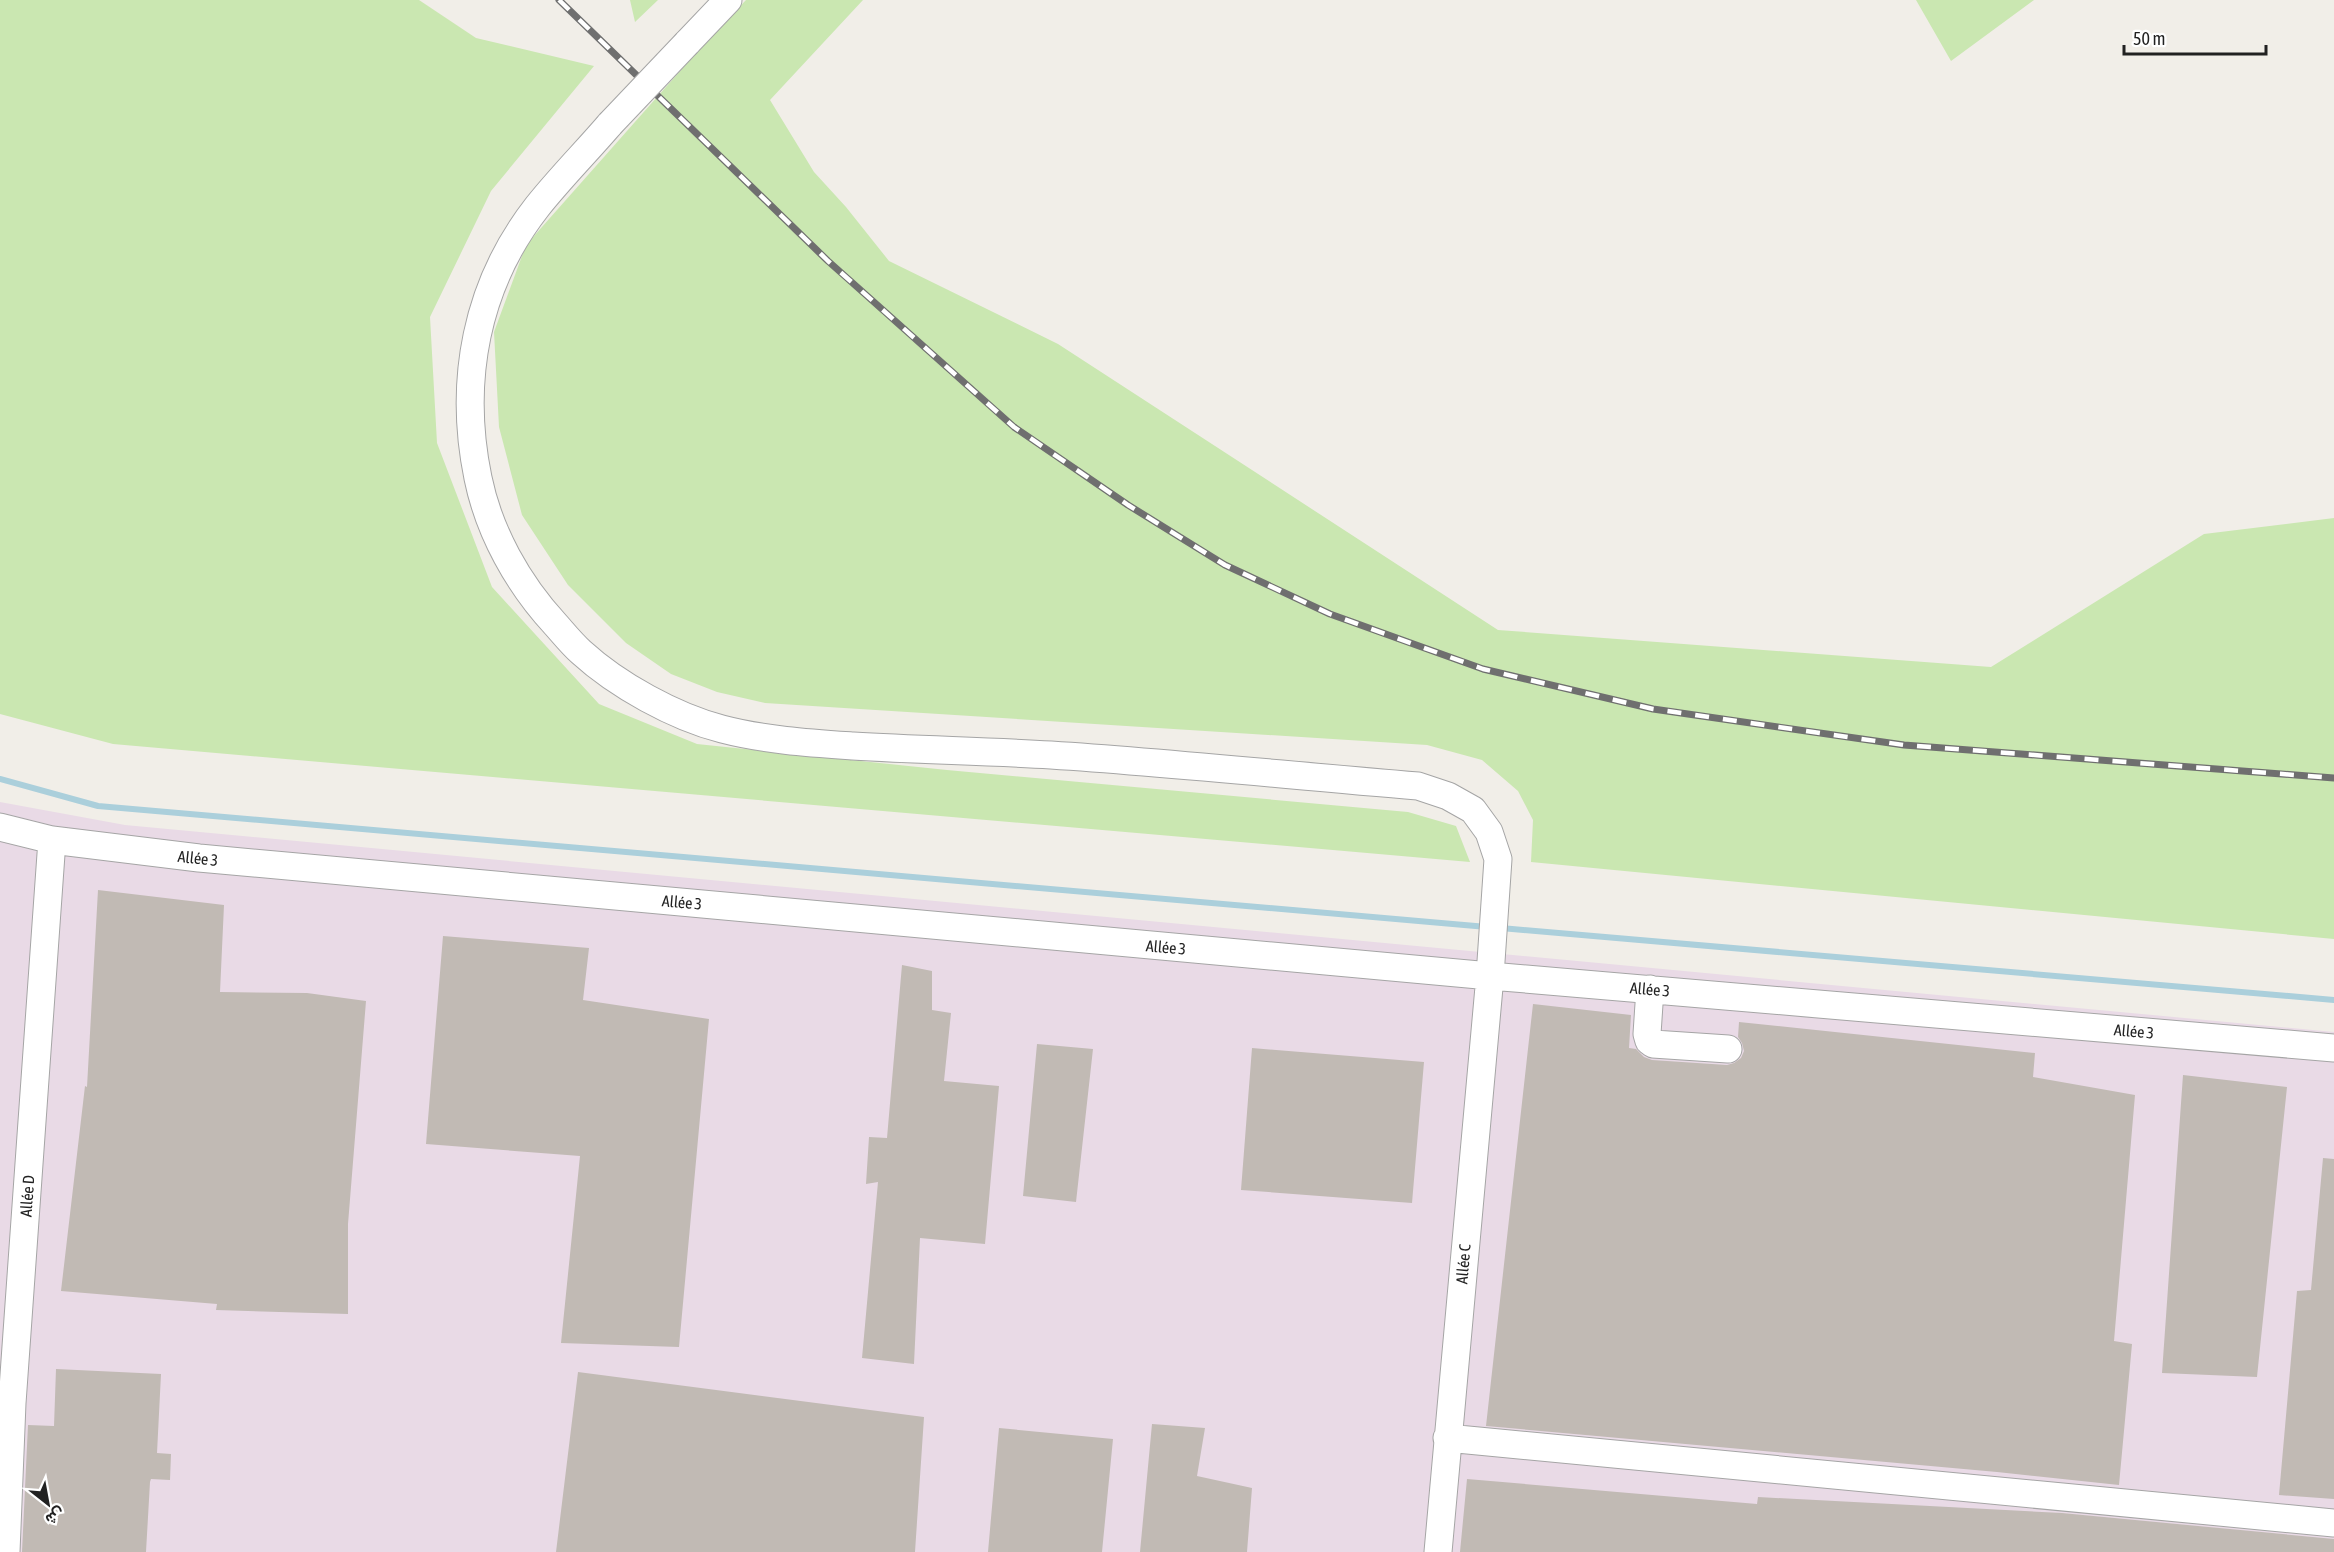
<svg xmlns="http://www.w3.org/2000/svg" width="2334" height="1552" viewBox="0 0 2334 1552" font-family="'Asap Condensed',Vazirmatn,sans-serif">
<rect width="100%" height="100%" fill="#f1eee8"/>
<path fill="#e9dae6" d="M0 802 125 825 2334 1032V1552H0Z"/>
<path fill="#cae7b1" d="M0 0H419L476 38 594 66 491 191 430 317 437 443 492 587 599 704 697 744 947 770 1408 812 1456 826 1470 862 113 744 0 714Z
M630 0H658L635 22Z
M746 0H863L770 100 814 172 846 207 889 261 1058 344 1498 630 1991 667 2204 534 2334 518V939L1531 862 1533 820 1518 791 1482 760 1427 745 765 703 717 692 671 674 626 643 568 585 522 515 499 427 494 332 526 245 704 44Z
M1916 0H2034L1951 61Z"/>
<g fill="none" stroke-linecap="round" stroke-linejoin="round">
<path stroke="#abcfdb" stroke-width="6" d="M0 779 98 806 1487 927
M1501 928 2334 1000"/>
</g>
<path fill="#c1bab4" d="M98 890 224 905 220 992 307 993 366 1001 348 1224V1314L216 1310 217 1304 61 1291 85 1086 87 1087Z
M443 936 589 948 583 1000 709 1019 679 1347 561 1343 580 1156 426 1144Z
M902 965 932 971V1010L951 1013 944 1081 999 1086 985 1244 920 1238 914 1364 862 1358 878 1182 866 1184 869 1137 887 1138Z
M1533 1004 1631 1015 1629 1048 1636 1049 1644 1057 1652 1060 1727 1065 1734 1063 1741 1058 1744 1051 1742 1043 1738 1037 1739 1022 2035 1053 2033 1077 2135 1095 2114 1341 2132 1344 2119 1485 1997 1472 1486 1426Z
M1037 1044 1093 1049 1076 1202 1023 1196Z
M1252 1048 1424 1062 1412 1203 1241 1190Z
M2183 1075 2287 1087 2257 1377 2162 1373Z
M2323 1158 2334 1159V1499L2279 1495 2297 1291 2311 1290Z
M56 1369 161 1374 157 1453 171 1454 170 1480 151 1479 150 1482 146 1552H22L28 1425 54 1426Z
M578 1372 924 1417 915 1552H556Z
M1152 1424 1205 1428 1197 1476 1252 1488 1247 1552H1140Z
M999 1428 1113 1439 1102 1552H988Z
M1467 1479 1757 1504 1758 1497 2062 1513 2334 1539V1552H1460Z"/>
<g fill="none" stroke-linecap="round" stroke-linejoin="round">
<g stroke="#a5a5a5" stroke-width="29">
<path id="minor" d="M687 43 728 0
M610 124C586 152 560 178 537 207 476 285 458 381 478 478 489 532 518 584 556 625 564 634 572 644 581 652 617 685 675 717 722 729 764 740 810 743 853 746 919 750 985 751 1051 755 1173 763 1296 776 1418 786L1448 796 1473 810 1489 832 1498 859 1490 976 1438 1552
M0 827 52 840 199 858 1490 976 2334 1048
M1650 989 1647 1034 1649 1041 1653 1044 1728 1049
M1447 1438 2334 1523
M6 1552 12 1403 52 840"/>
</g>
<use href="#minor" stroke="#fff" stroke-width="27"/>
<g stroke="#6f6f6f" stroke-width="7">
<path id="rail" d="M559 0 828 261 1014 427 1128 505 1225 565 1330 614 1483 669 1653 709 1904 745 2334 778"/>
</g>
<use href="#rail" stroke="#fff" stroke-width="4.5" stroke-dasharray="14" stroke-linecap="butt"/>
<g stroke="#a5a5a5" stroke-width="29" stroke-linecap="butt">
<path id="minor-bridge" d="M610 124 687 43"/>
</g>
<use href="#minor-bridge" stroke="#fff" stroke-width="27"/>
</g>
<g text-anchor="middle" dominant-baseline="central" stroke-width="4.5" stroke-linejoin="round" paint-order="stroke">
<g font-size="16" fill="#212121" stroke="#fff">
<text transform="translate(198 858) rotate(6)">Allée 3</text>
<text transform="translate(682 902) rotate(5)">Allée 3</text>
<text transform="translate(1166 947) rotate(5)">Allée 3</text>
<text transform="translate(1650 989) rotate(5)">Allée 3</text>
<text transform="translate(2134 1031) rotate(5)">Allée 3</text>
<text transform="translate(27 1196) rotate(-86)">Allée D</text>
<text transform="translate(1463 1264) rotate(-85)">Allée C</text>
</g>
</g>
<g transform="translate(48 1504) rotate(149)" stroke="#ffffff" stroke-width="4.5" paint-order="stroke">
<path d="M0-4.5L10 22L0 15L-10 22Z" fill="#212121"/>
<text y="-9" font-size="16" font-weight="bold" text-anchor="middle" fill="#212121">ش</text>
</g>
<path d="M2124 45v9h142v-9" fill="none" stroke="#212121" stroke-width="3"/>
<text x="2133" y="45" font-size="18" fill="#212121" stroke="#ffffff" stroke-width="4.5" paint-order="stroke">50 m</text>
</svg>
